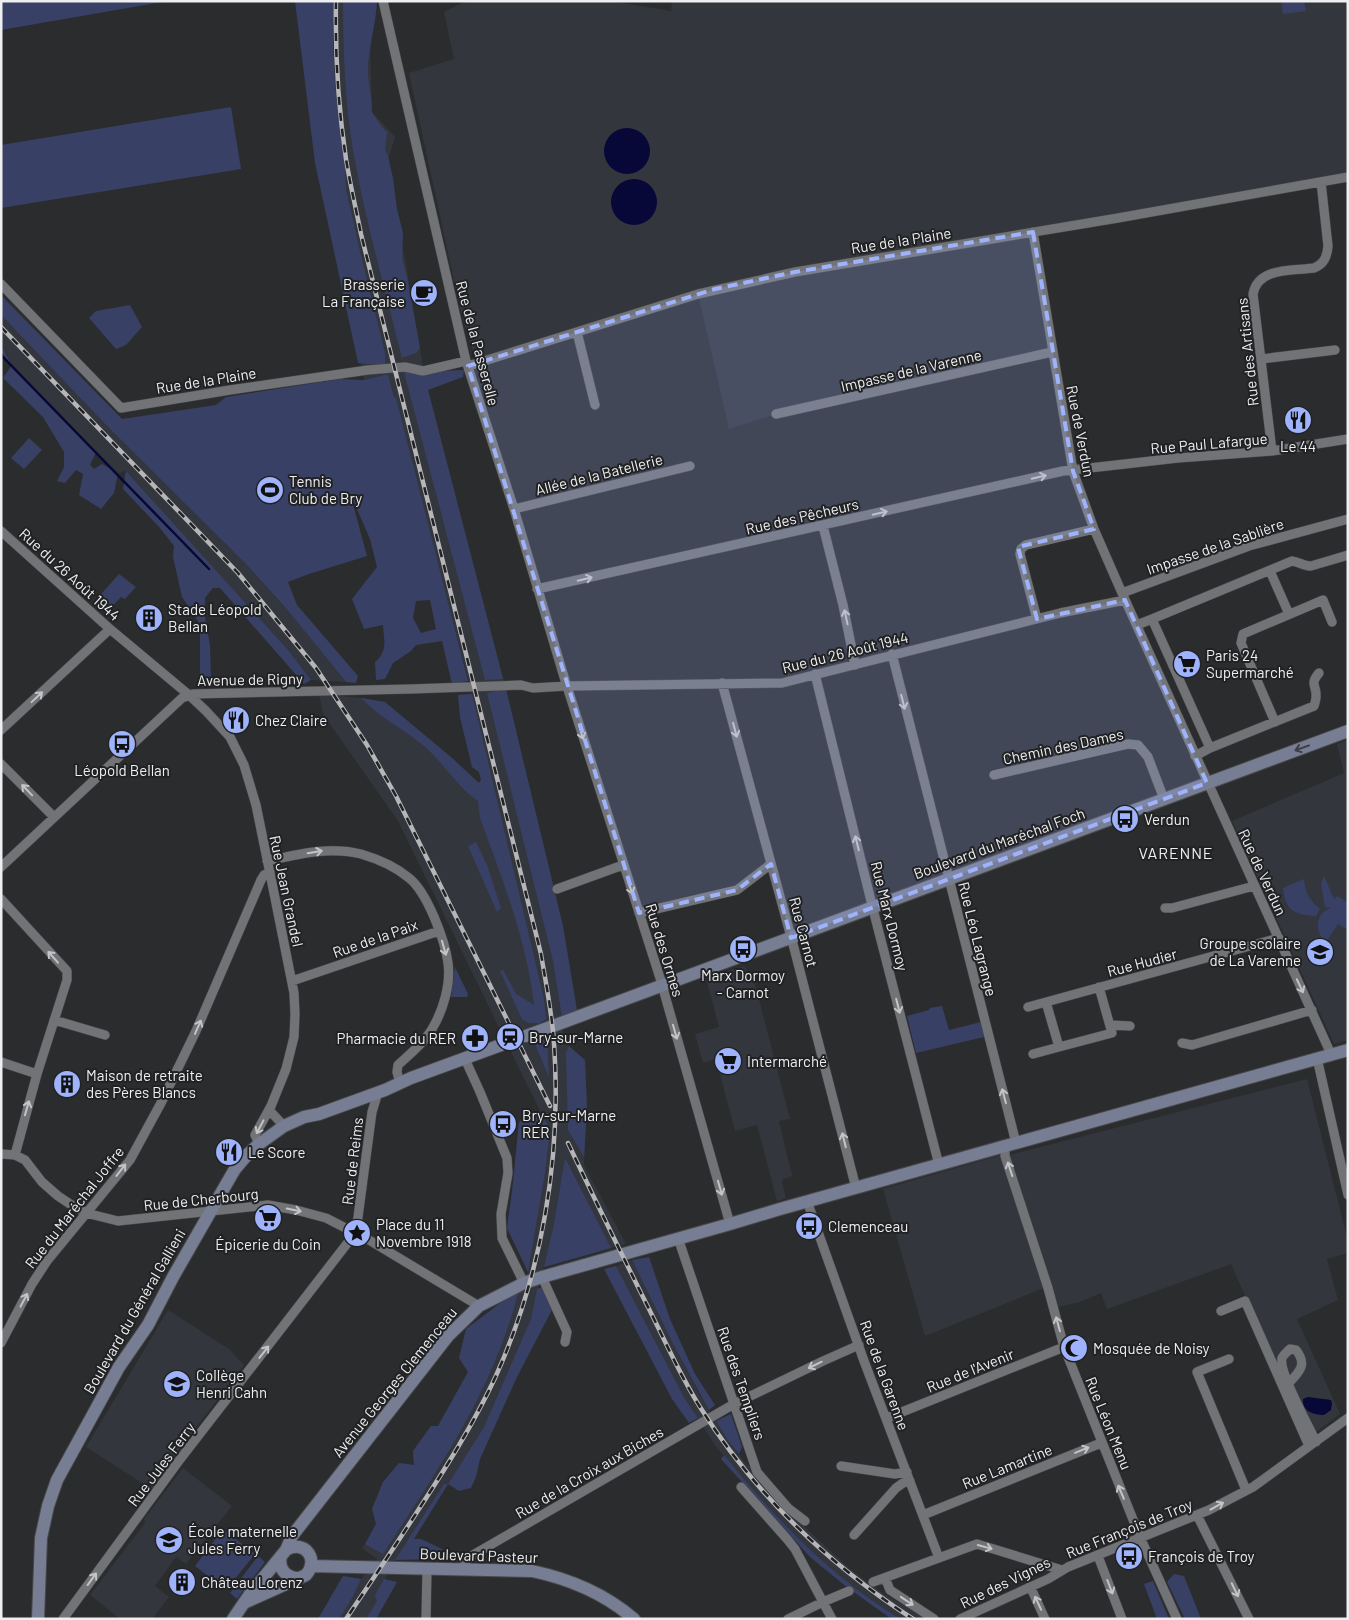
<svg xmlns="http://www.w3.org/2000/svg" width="1349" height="1620" viewBox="0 0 1349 1620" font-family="Barlow,sans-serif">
<rect width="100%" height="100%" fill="#2b2c2e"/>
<path fill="#33363d" d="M304 1H369L372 112 395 137 388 159 425 378 506 689 563 926 562 1017 563 1032 569 1046 585 1060 587 1108 584 1165 626 1244 544 1267 538 1289 546 1286 554 1306 484 1427 411 1543V1558L395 1560 385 1579 397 1582 376 1619H318L343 1576 361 1579 377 1559 362 1548 368 1540 376 1524 372 1509 383 1482 399 1463 414 1465 413 1451 431 1426H438L468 1372 459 1358 466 1329 525 1284 528 1272 507 1228 512 1192 519 1122 540 1111 398 821 323 714 319 694 361 698 385 702 451 757 478 783 481 780 479 772 472 767 460 717 458 695 472 694 388 374 364 380 309 93Z
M470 1H610L671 11 672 1H1348V177L1033 232 1052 352 776 414 729 429 698 294 476 362 460 308 409 73 454 59 444 12 460 4Z
M1 315 108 427 245 563 285 607 346 682 311 680 289 651 126 471 118 473 96 452 12 364 1 345Z
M1348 740V1040L1334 1044 1232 821 1344 773 1337 744Z
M744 966 754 980 790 1119 779 1121 791 1172 793 1176 783 1179 782 1182 786 1198 777 1201 757 1125 735 1131 716 1059 703 1063 695 1034 719 1027 706 978Z
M1307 1079 1348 1241V1253L1327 1259 1338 1300 1297 1319 1340 1414 1308 1438 1231 1264 1107 1309 1101 1293 1080 1302 1058 1307 1009 1155Z
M1002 1155 1044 1288 925 1336 883 1189Z
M632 1260 674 1346 699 1393 728 1441 761 1482 809 1531 849 1568 881 1592 926 1619H901L873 1602 839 1576 800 1541 751 1489 715 1445 685 1399 616 1266Z
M168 1310 229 1349 244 1365 161 1473 163 1476 153 1490 86 1447Z
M183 1468 232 1506 186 1564 176 1557 155 1586 169 1597 152 1619H120L90 1595 145 1523 144 1519Z"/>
<path fill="#384165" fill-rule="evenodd" d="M1 1H168L1 30Z
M295 1H334L333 48 335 86 345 168 346 189 359 247 385 353V364H369L358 363 315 163Z
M343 1H377C376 22 370 43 368 64 367 80 372 95 372 111L370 112H372L381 126 387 132 385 150 388 156 393 178 397 209 403 233 402 258 407 277 420 348 416 353 402 358C385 289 365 220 353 150 345 103 343 49 343 1Z
M1281 1H1304L1306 11 1283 14Z
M231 107 241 169 1 208V145Z
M1 295 122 419 216 405 226 397 340 379 364 380 388 374 394 397 396 398 468 681 452 684 442 641 416 645 411 651 393 663 385 679 376 680 375 662C388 651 384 641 383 625L364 629 352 599 377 567 370 539 350 493 367 556 309 574 288 582 297 605 358 676 356 683 346 682 285 607 245 563 108 427 1 315ZM430 600 436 629 421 633 413 618 416 601Z
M130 305 142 327 126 345 116 349 89 318 96 311Z
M1 345 12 365 96 452 90 465 94 469 102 464 118 473 114 493 101 509 79 495 83 474 76 470 65 483 57 481 64 467V452L43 417 3 378 12 365 1 352Z
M464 370 463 377 428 390 503 679 485 680 404 372Z
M29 438 42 450 24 469 11 458Z
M126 471 289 651 311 680 304 684 220 588H213L205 598V617L210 645 211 679H200V624L182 597 173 557 174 546 160 528 123 489Z
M119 574 136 587 125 599 121 597 106 613 94 602Z
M506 689 563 926 577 1010 562 1017 553 961 487 693Z
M472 694 544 999 546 1019 540 1023H529L522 1019 500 971 503 970 516 994 534 1005C527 940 502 879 480 818L478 801C456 786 443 762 423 745 403 729 379 717 361 698L385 702 451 757 479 783 481 780 479 772 472 767 460 717 458 695Z
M476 842 487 865 501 908 497 912 468 846Z
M1324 876 1334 899 1338 896 1348 903V930L1338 924 1326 942C1314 932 1315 911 1332 908L1325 907 1321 884Z
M1304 879C1305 892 1310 901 1320 909L1316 916C1294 915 1285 910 1283 888Z
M455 967 468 994 467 997H451Z
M942 1006 949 1030 981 1022 984 1037 916 1053 907 1016 929 1010 930 1008Z
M547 1039 549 1077 534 1042Z
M569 1046 585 1060 587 1108 584 1157 568 1130 566 1053Z
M540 1111 550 1130 545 1173 528 1272 507 1228 512 1192 519 1122Z
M565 1158 611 1248 544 1267 554 1224Z
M649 1257 670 1319 695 1374 715 1405 709 1410 674 1346 632 1260Z
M616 1266 685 1399 698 1418 689 1423 672 1399 604 1269Z
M546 1286 554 1306 517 1377 480 1459 476 1477 471 1488 459 1491 448 1484 414 1539H421L442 1549 440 1559 395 1560 444 1484H448L484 1427 531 1319 537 1289Z
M519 1289C495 1388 438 1470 383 1554L365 1544 376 1524 372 1509 383 1482 399 1463 414 1465 413 1451 431 1426H438L468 1372 459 1358 466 1329Z
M731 1414 742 1447 739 1454 728 1441 716 1421Z
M724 1455C775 1518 830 1577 901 1619H892L873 1606 843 1584 810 1557 721 1459Z
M223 1529 255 1554 226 1590 195 1566Z
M258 1556 265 1562 237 1599 230 1593Z
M1174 1574 1184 1576 1201 1619H1185L1167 1582Z
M343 1576 361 1579 352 1598 339 1619H318Z
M384 1579 397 1582 376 1619H366L377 1601 375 1595Z
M1153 1581 1169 1619H1157L1144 1584Z"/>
<path fill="#070838" d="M604 151a23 23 0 1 1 46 0a23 23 0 1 1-46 0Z
M611 202a23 23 0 1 1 46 0a23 23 0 1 1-46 0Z
M1308 1397 1331 1400 1332 1403 1331 1410 1324 1415C1313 1415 1302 1411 1303 1399Z"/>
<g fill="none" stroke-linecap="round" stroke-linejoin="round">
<path stroke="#070838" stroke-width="2.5" d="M1 355 209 569"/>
<path stroke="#48494b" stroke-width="12" stroke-dasharray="12 6" stroke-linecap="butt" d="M501 1045 526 1036"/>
<g stroke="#49494b" stroke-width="10">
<path id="minor" d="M383 1 466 361 514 509 564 677 660 978 730 1224
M1033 232 1073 471 1094 529 1122 593 1331 1054
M1 284 121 408 230 390 368 370 405 367 423 371 466 361
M577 332 595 405
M1261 359 1335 350
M468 366 698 294 795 272 1118 218 1348 177
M776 414 1052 352
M1272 451 1253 294C1258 267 1292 271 1314 268 1324 264 1327 257 1328 246L1321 182
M514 509 690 466
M823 526 843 605 855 665
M1 531 110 629 189 695 206 711 230 737 244 765 256 805 274 893 294 993 295 1014 294 1037 286 1069 271 1106 255 1135 259 1144
M1270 571 1289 614
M537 589 1063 471 1178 458 1272 451 1348 439
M1122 593 1249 546 1348 519
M1037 619 1020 554 1021 549 1026 545 1094 529
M1152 619 1292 561C1299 562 1304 566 1311 566L1348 555
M1137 625 1152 619 1210 748 1195 756
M892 654 1016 1143
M815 674 875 917 939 1165
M722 683 794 948 856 1188
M1275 722 1241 643 1243 634 1323 600 1332 622
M1 730 110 629
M1210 748 1314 706C1315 703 1316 700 1316 697 1317 685 1309 685 1319 673
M1 764 54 817
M994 775 1128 744 1138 745 1148 757 1164 799
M267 861C299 854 329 846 361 854 378 859 396 867 409 878 427 892 445 940 448 963 451 984 443 1011 432 1029 424 1043 410 1054 398 1065L397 1072 400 1083
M1 867 182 698 193 694 411 689 521 685 533 688 567 686 782 683 1060 613 1125 600
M557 889 623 865
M1 899 67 971V980L37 1074 15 1155
M1165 908H1172L1254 886
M639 913 737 890 771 864
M292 981 439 931
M1046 1002 1059 1047 1112 1033 1099 987
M1028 1007 1279 938
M54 1020 105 1035
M1110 1025 1130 1026
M1182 1043 1192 1045 1312 1010
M1033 1054 1059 1047
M1317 1058 1348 1195
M465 1059 480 1092 507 1158 508 1173 501 1214 502 1238 524 1283
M1 1062 37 1074
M269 1110 284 1126
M1005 1147V1156L1048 1288 1064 1347 1140 1537 1177 1619
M1 1154 15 1155 25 1160 42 1182 58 1196 73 1206 86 1213 118 1221 268 1205 296 1210 326 1218 369 1240 479 1306
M807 1201 864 1361 939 1558
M678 1238 757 1472 788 1508 805 1521
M542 1277 567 1332 565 1342
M1221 1311 1245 1301 1309 1446
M1 1343 32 1284 47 1261 130 1160 161 1103 196 1031 261 880 264 875 270 872
M1229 1359 1197 1372 1246 1490
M1288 1384C1299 1372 1308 1365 1296 1350L1290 1349C1287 1352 1284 1354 1282 1358 1278 1372 1309 1426 1316 1442
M887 1418 1064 1347
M841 1466 895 1474 907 1472
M741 1487 787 1539 795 1549 832 1619
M923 1515 1101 1443
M1197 1515 1249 1619
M854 1535 896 1488 903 1483 910 1481
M1098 1556 1122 1619
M462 1569 465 1562 473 1555 734 1404 823 1361 859 1345
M885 1578 890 1590 934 1619
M873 1582 977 1544 1062 1570
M1030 1586 1045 1619
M63 1619 178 1462 356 1232 372 1112 376 1099 375 1094
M426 1619 427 1569
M788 1619 823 1602 849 1591
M960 1619 1048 1579 1068 1567 1209 1510 1253 1487 1348 1418"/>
</g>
<g stroke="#49494b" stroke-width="14">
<path id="secondary" d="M526 1036 1348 731
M286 1550 292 1536 448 1336 479 1306 524 1283 542 1277 730 1224 780 1209 1348 1050
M281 1556C278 1568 285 1577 297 1578
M311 1566 532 1571C570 1579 604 1593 634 1619
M38 1619 41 1538 48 1506 57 1480 119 1367 148 1325 173 1277 224 1188 235 1169 247 1155 259 1144 284 1126 304 1117 319 1114 385 1090 411 1078 501 1045
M233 1619 250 1594 286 1550C304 1539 320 1559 306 1575L246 1602"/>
</g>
<use href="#minor" stroke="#727376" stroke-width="9"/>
<use href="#secondary" stroke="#777d93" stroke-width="12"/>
<g stroke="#b6b6b8" stroke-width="4.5">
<path id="rail" d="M336 1C335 54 338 106 346 159 350 184 356 209 361 234L541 954C546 984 552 1013 554 1043 562 1158 542 1274 495 1378 473 1425 445 1469 417 1512 394 1548 370 1583 346 1619
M1 327 238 573 316 668 367 745 396 796 550 1106
M568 1143C595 1200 623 1257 651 1313 667 1345 681 1377 700 1407 754 1493 828 1564 913 1619"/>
</g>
<use href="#rail" stroke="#212224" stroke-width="2.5" stroke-dasharray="8" stroke-linecap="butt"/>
</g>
<defs><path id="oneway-shaft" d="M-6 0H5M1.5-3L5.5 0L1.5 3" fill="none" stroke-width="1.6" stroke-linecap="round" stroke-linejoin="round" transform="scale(1.25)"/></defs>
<g stroke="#c3c4c6">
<use href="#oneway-shaft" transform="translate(1039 477) rotate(-13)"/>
<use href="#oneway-shaft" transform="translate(880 513) rotate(-13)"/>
<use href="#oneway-shaft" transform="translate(585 579) rotate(-13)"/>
<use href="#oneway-shaft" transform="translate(846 617) rotate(-102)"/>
<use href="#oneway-shaft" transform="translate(37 697) rotate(-43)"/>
<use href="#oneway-shaft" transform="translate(903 702) rotate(76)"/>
<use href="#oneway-shaft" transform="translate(735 730) rotate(75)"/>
<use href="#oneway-shaft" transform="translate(581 732) rotate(73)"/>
<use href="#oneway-shaft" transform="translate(27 790) rotate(-134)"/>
<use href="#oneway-shaft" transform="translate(857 843) rotate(-104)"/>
<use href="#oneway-shaft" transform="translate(315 852) rotate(-9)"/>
<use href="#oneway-shaft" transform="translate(630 887) rotate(71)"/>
<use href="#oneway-shaft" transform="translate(444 948) rotate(74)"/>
<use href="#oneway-shaft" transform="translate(53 957) rotate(-132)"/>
<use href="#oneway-shaft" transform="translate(1300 986) rotate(65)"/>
<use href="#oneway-shaft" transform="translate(898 1006) rotate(76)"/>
<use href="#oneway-shaft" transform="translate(198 1027) rotate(-66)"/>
<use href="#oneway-shaft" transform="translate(675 1032) rotate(74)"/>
<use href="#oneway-shaft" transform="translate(1004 1096) rotate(-105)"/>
<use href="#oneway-shaft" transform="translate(27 1108) rotate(-74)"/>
<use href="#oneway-shaft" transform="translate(260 1127) rotate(118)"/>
<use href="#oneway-shaft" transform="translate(844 1140) rotate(-104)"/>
<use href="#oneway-shaft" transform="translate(1010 1169) rotate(-108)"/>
<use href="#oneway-shaft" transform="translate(121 1170) rotate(-52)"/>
<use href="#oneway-shaft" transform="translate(720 1188) rotate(74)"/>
<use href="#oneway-shaft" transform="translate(294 1210) rotate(12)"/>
<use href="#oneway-shaft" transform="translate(24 1300) rotate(-62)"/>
<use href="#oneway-shaft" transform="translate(1058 1324) rotate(-105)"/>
<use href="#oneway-shaft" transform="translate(264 1352) rotate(-52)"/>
<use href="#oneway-shaft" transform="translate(815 1365) rotate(154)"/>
<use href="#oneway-shaft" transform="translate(1082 1450) rotate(-22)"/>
<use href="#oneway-shaft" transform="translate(1121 1492) rotate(-113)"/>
<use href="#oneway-shaft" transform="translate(1217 1506) rotate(-29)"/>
<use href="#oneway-shaft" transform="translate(985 1547) rotate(15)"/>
<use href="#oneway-shaft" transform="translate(92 1579) rotate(-54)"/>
<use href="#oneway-shaft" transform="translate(1110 1587) rotate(69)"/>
<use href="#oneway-shaft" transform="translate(1235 1590) rotate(64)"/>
<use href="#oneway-shaft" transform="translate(907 1601) rotate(34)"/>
<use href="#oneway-shaft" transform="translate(1038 1603) rotate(-115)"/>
</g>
<use stroke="#3b3d45" href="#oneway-shaft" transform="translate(1302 748) rotate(160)"/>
<path fill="#9fb3fd" fill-opacity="0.2" stroke="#9fb3fd" stroke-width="4" stroke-dasharray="10 6" stroke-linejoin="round" d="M1033 232 1073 471 1094 529 1018 547 1037 619 1125 600 1207 783 791 938 771 864 737 890 639 913 468 366 715 289 795 272Z"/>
<defs>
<g id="cafe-disc" transform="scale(1.4375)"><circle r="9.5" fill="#9fb3fd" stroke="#212224"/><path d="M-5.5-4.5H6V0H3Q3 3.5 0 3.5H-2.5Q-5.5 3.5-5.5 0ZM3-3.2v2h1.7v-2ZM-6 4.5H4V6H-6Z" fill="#111"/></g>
<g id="restaurant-disc" transform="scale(1.4375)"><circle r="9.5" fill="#9fb3fd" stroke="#212224"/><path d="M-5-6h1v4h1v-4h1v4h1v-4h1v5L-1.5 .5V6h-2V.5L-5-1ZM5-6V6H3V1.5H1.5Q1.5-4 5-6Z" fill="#111"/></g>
<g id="stadium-disc" transform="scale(1.4375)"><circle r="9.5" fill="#9fb3fd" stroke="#212224"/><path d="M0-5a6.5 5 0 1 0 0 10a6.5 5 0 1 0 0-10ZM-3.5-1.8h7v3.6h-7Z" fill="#111"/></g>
<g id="building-disc" transform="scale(1.4375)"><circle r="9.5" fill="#9fb3fd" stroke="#212224"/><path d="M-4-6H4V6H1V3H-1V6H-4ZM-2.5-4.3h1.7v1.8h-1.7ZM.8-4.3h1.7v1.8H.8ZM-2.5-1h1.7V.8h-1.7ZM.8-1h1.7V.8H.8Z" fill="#111"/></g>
<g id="supermarket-disc" transform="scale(1.4375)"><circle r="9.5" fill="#9fb3fd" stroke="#212224"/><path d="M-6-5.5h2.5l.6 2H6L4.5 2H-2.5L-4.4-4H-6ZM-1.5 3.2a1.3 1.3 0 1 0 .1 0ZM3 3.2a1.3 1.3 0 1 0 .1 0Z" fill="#111"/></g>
<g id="bus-disc" transform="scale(1.4375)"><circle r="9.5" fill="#9fb3fd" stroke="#212224"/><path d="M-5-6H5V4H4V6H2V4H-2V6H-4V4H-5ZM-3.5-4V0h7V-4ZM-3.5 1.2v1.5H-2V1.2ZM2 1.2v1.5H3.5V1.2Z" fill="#111"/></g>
<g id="school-disc" transform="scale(1.4375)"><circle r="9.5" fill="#9fb3fd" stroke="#212224"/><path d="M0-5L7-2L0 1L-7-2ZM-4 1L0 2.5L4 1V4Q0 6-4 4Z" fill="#111"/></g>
<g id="station-disc" transform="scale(1.4375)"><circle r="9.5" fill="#9fb3fd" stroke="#212224"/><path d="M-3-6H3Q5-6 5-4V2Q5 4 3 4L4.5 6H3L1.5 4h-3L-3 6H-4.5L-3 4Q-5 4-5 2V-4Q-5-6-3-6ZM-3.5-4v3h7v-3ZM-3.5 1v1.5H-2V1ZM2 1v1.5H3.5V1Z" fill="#111"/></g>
<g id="pharmacy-disc" transform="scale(1.4375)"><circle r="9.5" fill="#9fb3fd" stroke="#212224"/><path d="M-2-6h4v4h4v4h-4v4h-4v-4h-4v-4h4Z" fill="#111"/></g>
<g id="sight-disc" transform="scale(1.4375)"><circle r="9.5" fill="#9fb3fd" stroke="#212224"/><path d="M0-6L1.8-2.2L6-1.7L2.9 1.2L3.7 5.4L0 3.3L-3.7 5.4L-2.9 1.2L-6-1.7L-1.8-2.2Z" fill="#111"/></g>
<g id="mosque-disc" transform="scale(1.4375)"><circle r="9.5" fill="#9fb3fd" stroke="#212224"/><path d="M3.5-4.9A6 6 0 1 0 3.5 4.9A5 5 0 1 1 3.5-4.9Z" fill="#111"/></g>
</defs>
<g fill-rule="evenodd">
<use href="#cafe-disc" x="424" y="293"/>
<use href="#restaurant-disc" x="1298" y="420"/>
<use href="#stadium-disc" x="270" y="490"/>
<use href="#building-disc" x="149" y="618"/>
<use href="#supermarket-disc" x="1187" y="664"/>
<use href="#restaurant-disc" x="236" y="720"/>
<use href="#bus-disc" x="122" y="744"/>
<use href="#bus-disc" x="1125" y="819"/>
<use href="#bus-disc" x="743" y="949"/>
<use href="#school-disc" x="1320" y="952"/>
<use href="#station-disc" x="510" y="1037"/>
<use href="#pharmacy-disc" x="475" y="1038"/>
<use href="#supermarket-disc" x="728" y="1061"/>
<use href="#building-disc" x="67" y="1084"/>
<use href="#bus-disc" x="503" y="1124"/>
<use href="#restaurant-disc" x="229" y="1152"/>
<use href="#supermarket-disc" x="268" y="1218"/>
<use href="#bus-disc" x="809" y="1226"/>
<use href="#sight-disc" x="357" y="1233"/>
<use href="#mosque-disc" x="1074" y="1348"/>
<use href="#school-disc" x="177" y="1384"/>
<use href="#school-disc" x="169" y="1540"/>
<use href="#bus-disc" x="1129" y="1556"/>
<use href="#building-disc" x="182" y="1582"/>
</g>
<g text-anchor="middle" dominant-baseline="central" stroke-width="4" stroke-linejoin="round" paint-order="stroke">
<g font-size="15" fill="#efeff1" stroke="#212224">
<text transform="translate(901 240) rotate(-9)">Rue de la Plaine</text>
<text transform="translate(478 343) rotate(75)">Rue de la Passerelle</text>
<text transform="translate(1247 352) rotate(-96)">Rue des Artisans</text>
<text transform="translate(911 370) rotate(-13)">Impasse de la Varenne</text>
<text transform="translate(206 380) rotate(-9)">Rue de la Plaine</text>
<text transform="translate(1081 431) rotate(79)">Rue de Verdun</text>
<text transform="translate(1209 443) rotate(-5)">Rue Paul Lafargue</text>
<text transform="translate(599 474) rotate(-14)">Allée de la Batellerie</text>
<text transform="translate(802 516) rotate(-13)">Rue des Pêcheurs</text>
<text transform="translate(1215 546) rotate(-19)">Impasse de la Sablière</text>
<text transform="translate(70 574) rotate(42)">Rue du 26 Août 1944</text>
<text transform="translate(845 652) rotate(-14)">Rue du 26 Août 1944</text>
<text transform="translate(250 679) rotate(-1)">Avenue de Rigny</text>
<text transform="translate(1063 746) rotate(-12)">Chemin des Dames</text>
<text transform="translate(999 843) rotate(-20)">Boulevard du Maréchal Foch</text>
<text transform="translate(1263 872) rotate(65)">Rue de Verdun</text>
<text transform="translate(287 891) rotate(78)">Rue Jean Grandel</text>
<text transform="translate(890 916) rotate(76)">Rue Marx Dormoy</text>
<text transform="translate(804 932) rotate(75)">Rue Carnot</text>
<text transform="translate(375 938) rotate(-19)">Rue de la Paix</text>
<text transform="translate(978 939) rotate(76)">Rue Léo Lagrange</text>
<text transform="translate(665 950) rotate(73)">Rue des Ormes</text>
<text transform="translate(1142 962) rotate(-15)">Rue Hudier</text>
<text transform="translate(352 1161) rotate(-83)">Rue de Reims</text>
<text transform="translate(201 1199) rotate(-6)">Rue de Cherbourg</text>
<text transform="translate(74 1207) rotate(-52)">Rue du Maréchal Joffre</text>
<text transform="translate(134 1311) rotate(-60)">Boulevard du Général Gallieni</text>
<text transform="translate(970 1370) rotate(-22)">Rue de l'Avenir</text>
<text transform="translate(885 1375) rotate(70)">Rue de la Garenne</text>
<text transform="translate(394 1382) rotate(-51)">Avenue Georges Clemenceau</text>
<text transform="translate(742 1383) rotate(71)">Rue des Templiers</text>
<text transform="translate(1109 1423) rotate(68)">Rue Léon Menu</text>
<text transform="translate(161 1464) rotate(-53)">Rue Jules Ferry</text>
<text transform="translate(1007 1466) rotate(-22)">Rue Lamartine</text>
<text transform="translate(589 1472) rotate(-30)">Rue de la Croix aux Biches</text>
<text transform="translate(1129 1528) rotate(-22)">Rue François de Troy</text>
<text transform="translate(479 1555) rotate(2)">Boulevard Pasteur</text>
<text transform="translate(1005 1582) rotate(-26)">Rue des Vignes</text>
</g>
<g font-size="15" fill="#efeff1" stroke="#212224" text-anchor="start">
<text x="405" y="284" text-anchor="end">Brasserie<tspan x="405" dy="17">La Française</tspan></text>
<text x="1298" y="446" text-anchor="middle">Le 44</text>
<text x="289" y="481">Tennis<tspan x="289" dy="17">Club de Bry</tspan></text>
<text x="168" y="609">Stade Léopold<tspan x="168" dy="17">Bellan</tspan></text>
<text x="1206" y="655">Paris 24<tspan x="1206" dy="17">Supermarché</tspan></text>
<text x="255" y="720">Chez Claire</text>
<text x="122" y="770" text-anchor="middle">Léopold Bellan</text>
<text x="1144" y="819">Verdun</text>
<text x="1301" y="943" text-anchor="end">Groupe scolaire<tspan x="1301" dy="17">de La Varenne</tspan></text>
<text x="743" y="975" text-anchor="middle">Marx Dormoy<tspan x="743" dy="17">- Carnot</tspan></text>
<text x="529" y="1037">Bry-sur-Marne</text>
<text x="456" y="1038" text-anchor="end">Pharmacie du RER</text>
<text x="747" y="1061">Intermarché</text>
<text x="86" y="1075">Maison de retraite<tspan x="86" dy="17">des Pères Blancs</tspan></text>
<text x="522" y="1115">Bry-sur-Marne<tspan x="522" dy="17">RER</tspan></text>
<text x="248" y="1152">Le Score</text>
<text x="376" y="1224">Place du 11<tspan x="376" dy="17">Novembre 1918</tspan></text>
<text x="828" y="1226">Clemenceau</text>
<text x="268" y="1244" text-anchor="middle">Épicerie du Coin</text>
<text x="1093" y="1348">Mosquée de Noisy</text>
<text x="196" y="1375">Collège<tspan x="196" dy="17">Henri Cahn</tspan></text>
<text x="188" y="1531">École maternelle<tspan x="188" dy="17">Jules Ferry</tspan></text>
<text x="1148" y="1556">François de Troy</text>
<text x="201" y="1582">Château Lorenz</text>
</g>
<g font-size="16" letter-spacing="1" fill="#efeff1" stroke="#212224">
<text x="1176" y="852">VARENNE</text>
</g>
</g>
<rect width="1349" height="1620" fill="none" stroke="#efeff1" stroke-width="5"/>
</svg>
